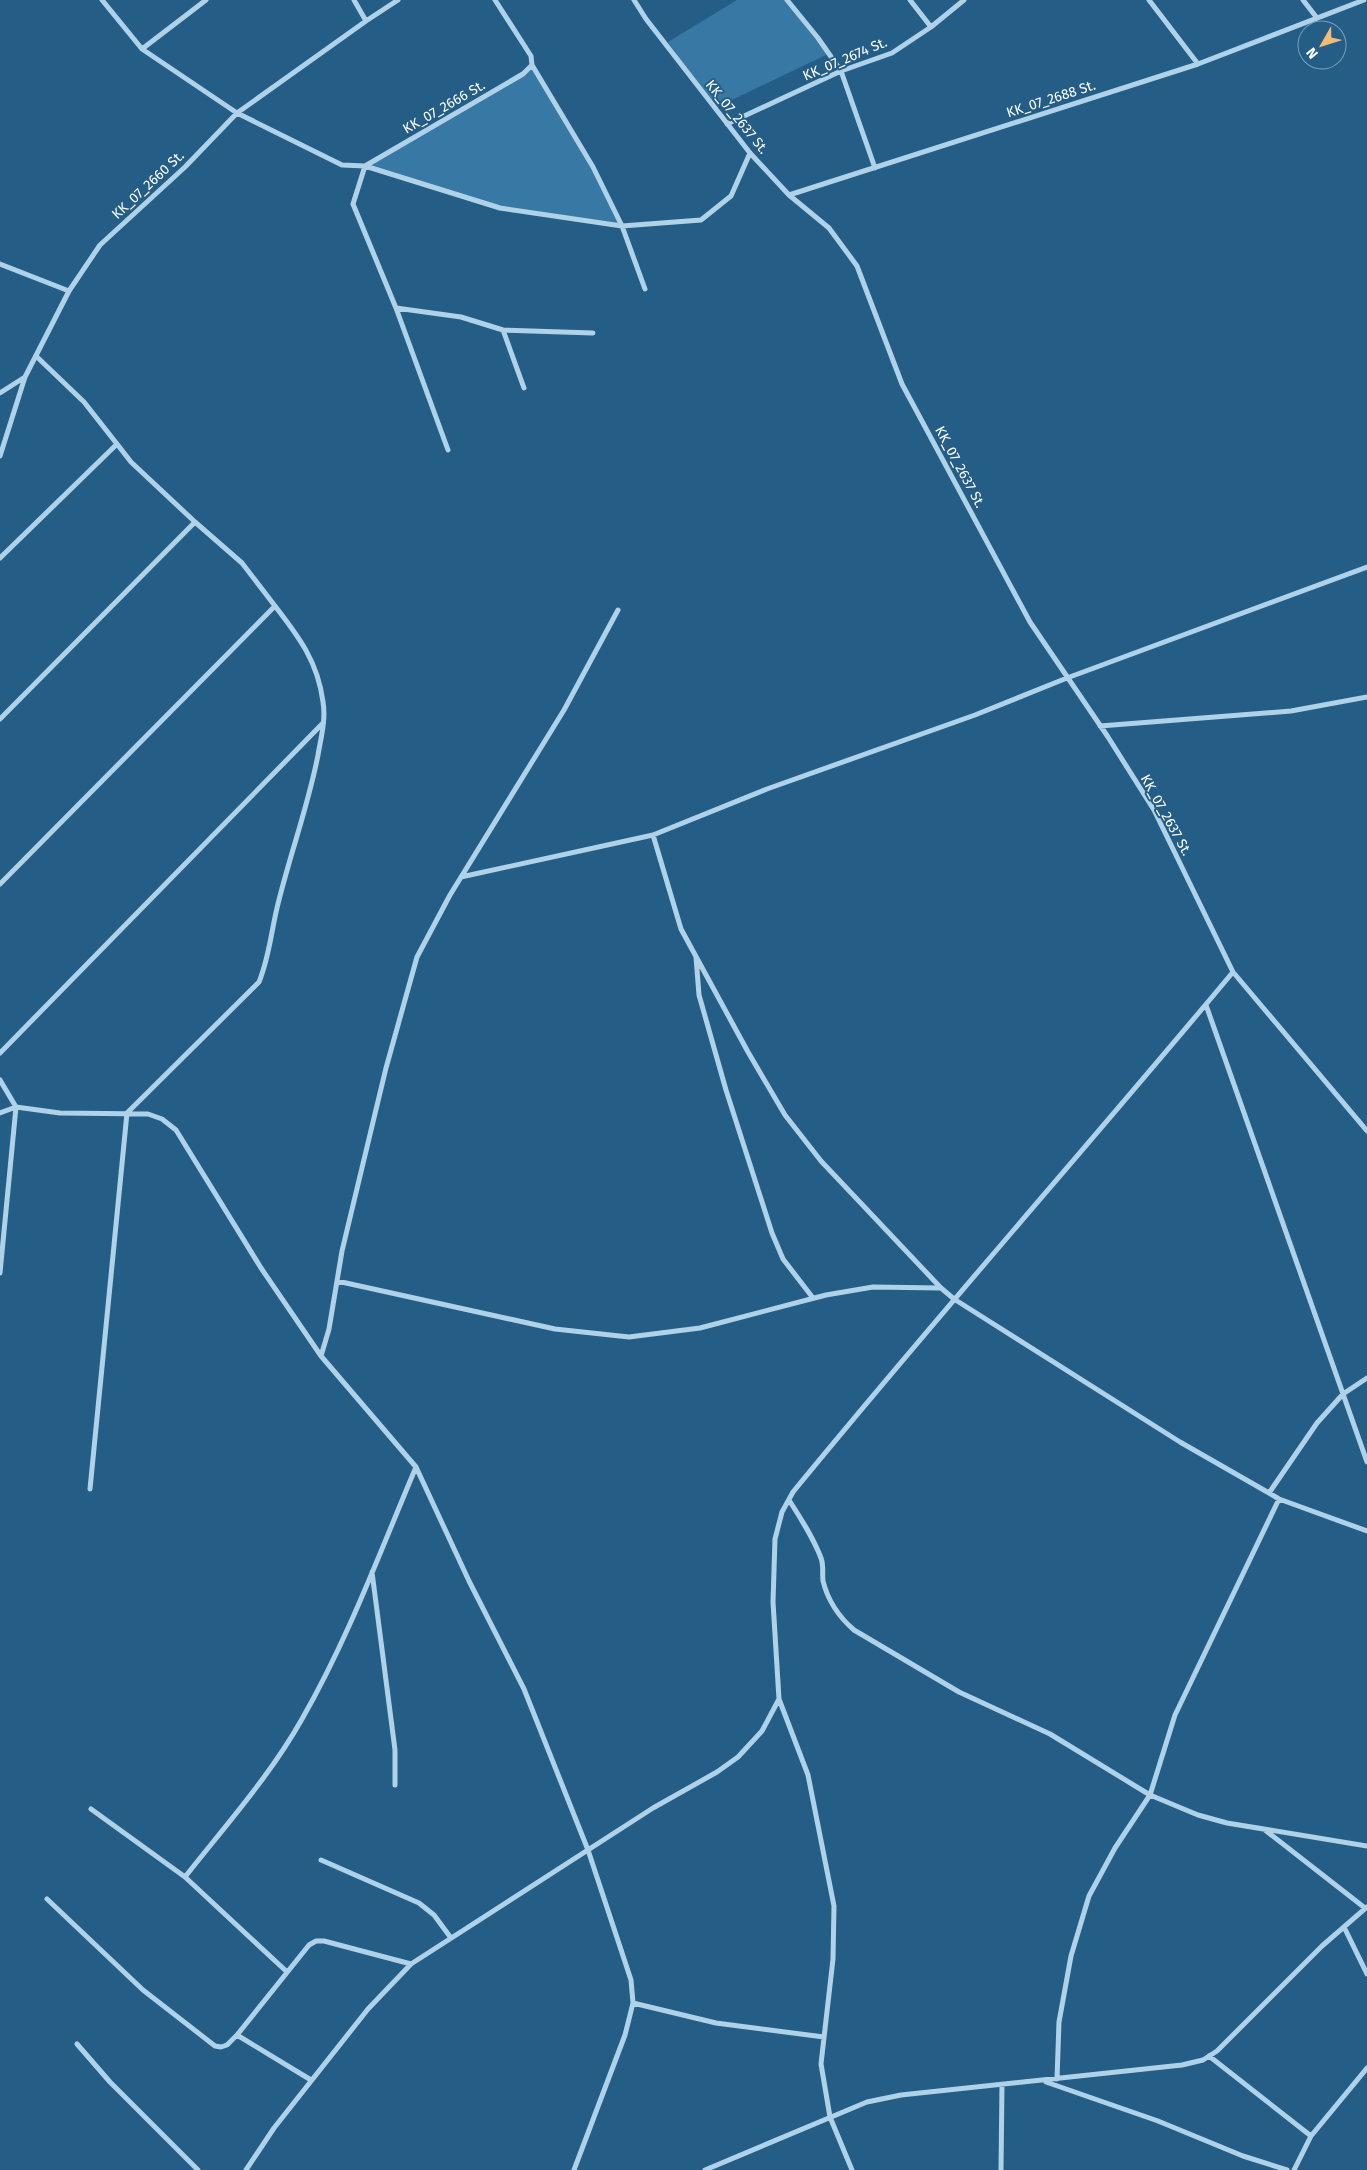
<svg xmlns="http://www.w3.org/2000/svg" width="1367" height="2170" viewBox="0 0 1367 2170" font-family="'Fira Sans',sans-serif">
<rect width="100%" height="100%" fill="#245e87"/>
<path fill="#3878a4" d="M737 0H788L828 54 713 109 668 42Z
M532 65 593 167 622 226 500 208 365 166Z"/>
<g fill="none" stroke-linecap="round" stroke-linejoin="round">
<path stroke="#afd2e9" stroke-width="5" d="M102 0 142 49 237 113 342 165 365 166 523 74 532 65
M354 0 366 21
M495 0 531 56 532 65 593 167 622 226 645 289
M634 0 646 19 750 153 789 195 829 228 857 266 902 384 1030 622 1108 737 1154 810 1233 972 1367 1131
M787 0 818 38 841 71 875 168
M910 0 931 27
M1149 0 1198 64
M1303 0 1317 18
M142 49 206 0
M727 124 841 71 892 53 931 27 964 0
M789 195 1198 64 1364 0
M0 264 69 291
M396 308 461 317 503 330 593 333
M503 330 524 388
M36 356 84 402 117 444
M0 393 25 377
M448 450 396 308 353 204 365 166 500 208 622 226 701 220 731 196 750 153
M0 456 25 377 69 291 100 245 185 167 237 113 366 21 398 0
M0 558 117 444 131 462 195 522
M0 719 195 522 242 563 275 606 0 884
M1100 726 1291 711 1367 697
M653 835 681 929 748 1052 785 1115 821 1161 941 1288 954 1299 1180 1442 1269 1493 1279 1499 1367 1531
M461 877 653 835 767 789 975 715 1067 678 1367 567
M696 957 699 995 726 1090 772 1233 783 1259 813 1298
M1206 1005 1367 1462
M0 1053 323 723
M0 1080 16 1107 0 1273
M0 1113 16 1107 60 1113 148 1114 162 1119 176 1130 261 1268 321 1356
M337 1281 555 1329 629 1337 700 1328 826 1295 873 1287 940 1288
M90 1489 127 1113 259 982C269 958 271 933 277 908 289 857 308 807 318 755 321 737 326 720 323 702 318 662 299 637 275 606
M1269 1493 1317 1423 1343 1394 1367 1378
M789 1500C801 1519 813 1537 821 1558 824 1566 822 1574 823 1581 828 1601 839 1617 854 1630L959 1692 1050 1734 1150 1795 1198 1815 1227 1823 1367 1846
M372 1572 395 1750V1785
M91 1809 185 1877 286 1971
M1265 1830 1365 1908
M321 1860 419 1903 434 1915 451 1938
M185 1877C225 1826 270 1776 302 1719 348 1639 380 1552 416 1467
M47 1899 143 1990 215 2046 221 2047 227 2045 237 2035 309 1945 316 1941H324L411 1964
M1344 1927 1367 1974
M633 2003 716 2023 824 2037
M237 2035 311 2080
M77 2044 110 2082 198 2170
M1209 2056 1311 2136
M1057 2079 1059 2022 1071 1956 1089 1896 1115 1848 1150 1795 1175 1715 1279 1499
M1046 2082 1158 2121 1243 2156 1287 2170
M246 2170 274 2128 368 2009 411 1964 653 1808 717 1772 738 1757 762 1731 779 1699
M574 2170 625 2035 633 2003 631 1980 588 1850 524 1689 469 1581 416 1467 321 1356 329 1329 342 1251 386 1068 417 957 450 895 564 710 618 610
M705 2170 867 2102 901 2095 1182 2065 1203 2060 1217 2051 1322 1946 1367 1907
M852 2170 830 2117 821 2064 833 1959 834 1906 808 1775 779 1699 773 1602 775 1539 782 1512 793 1492C937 1316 1088 1146 1233 972
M1001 2170 1002 2085
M1294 2170 1311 2136 1367 2068"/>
</g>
<g text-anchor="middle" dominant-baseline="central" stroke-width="4" stroke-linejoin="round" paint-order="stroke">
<g font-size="14" fill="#fff" stroke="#245e87">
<text transform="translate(845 59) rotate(-23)">KK_07_2674 St.</text>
<text transform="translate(1051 99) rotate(-18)">KK_07_2688 St.</text>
<text transform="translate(444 107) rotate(-30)">KK_07_2666 St.</text>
<text transform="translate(737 117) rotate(51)">KK_07_2637 St.</text>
<text transform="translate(148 185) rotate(-43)">KK_07_2660 St.</text>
<text transform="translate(960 467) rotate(62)">KK_07_2637 St.</text>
<text transform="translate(1166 815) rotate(61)">KK_07_2637 St.</text>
</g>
</g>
<g transform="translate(1322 45) rotate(231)"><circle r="24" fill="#245e87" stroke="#7c9eb7"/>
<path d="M0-4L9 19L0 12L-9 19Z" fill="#f4bc73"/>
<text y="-8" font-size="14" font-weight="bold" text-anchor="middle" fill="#ffffff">N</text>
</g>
</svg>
